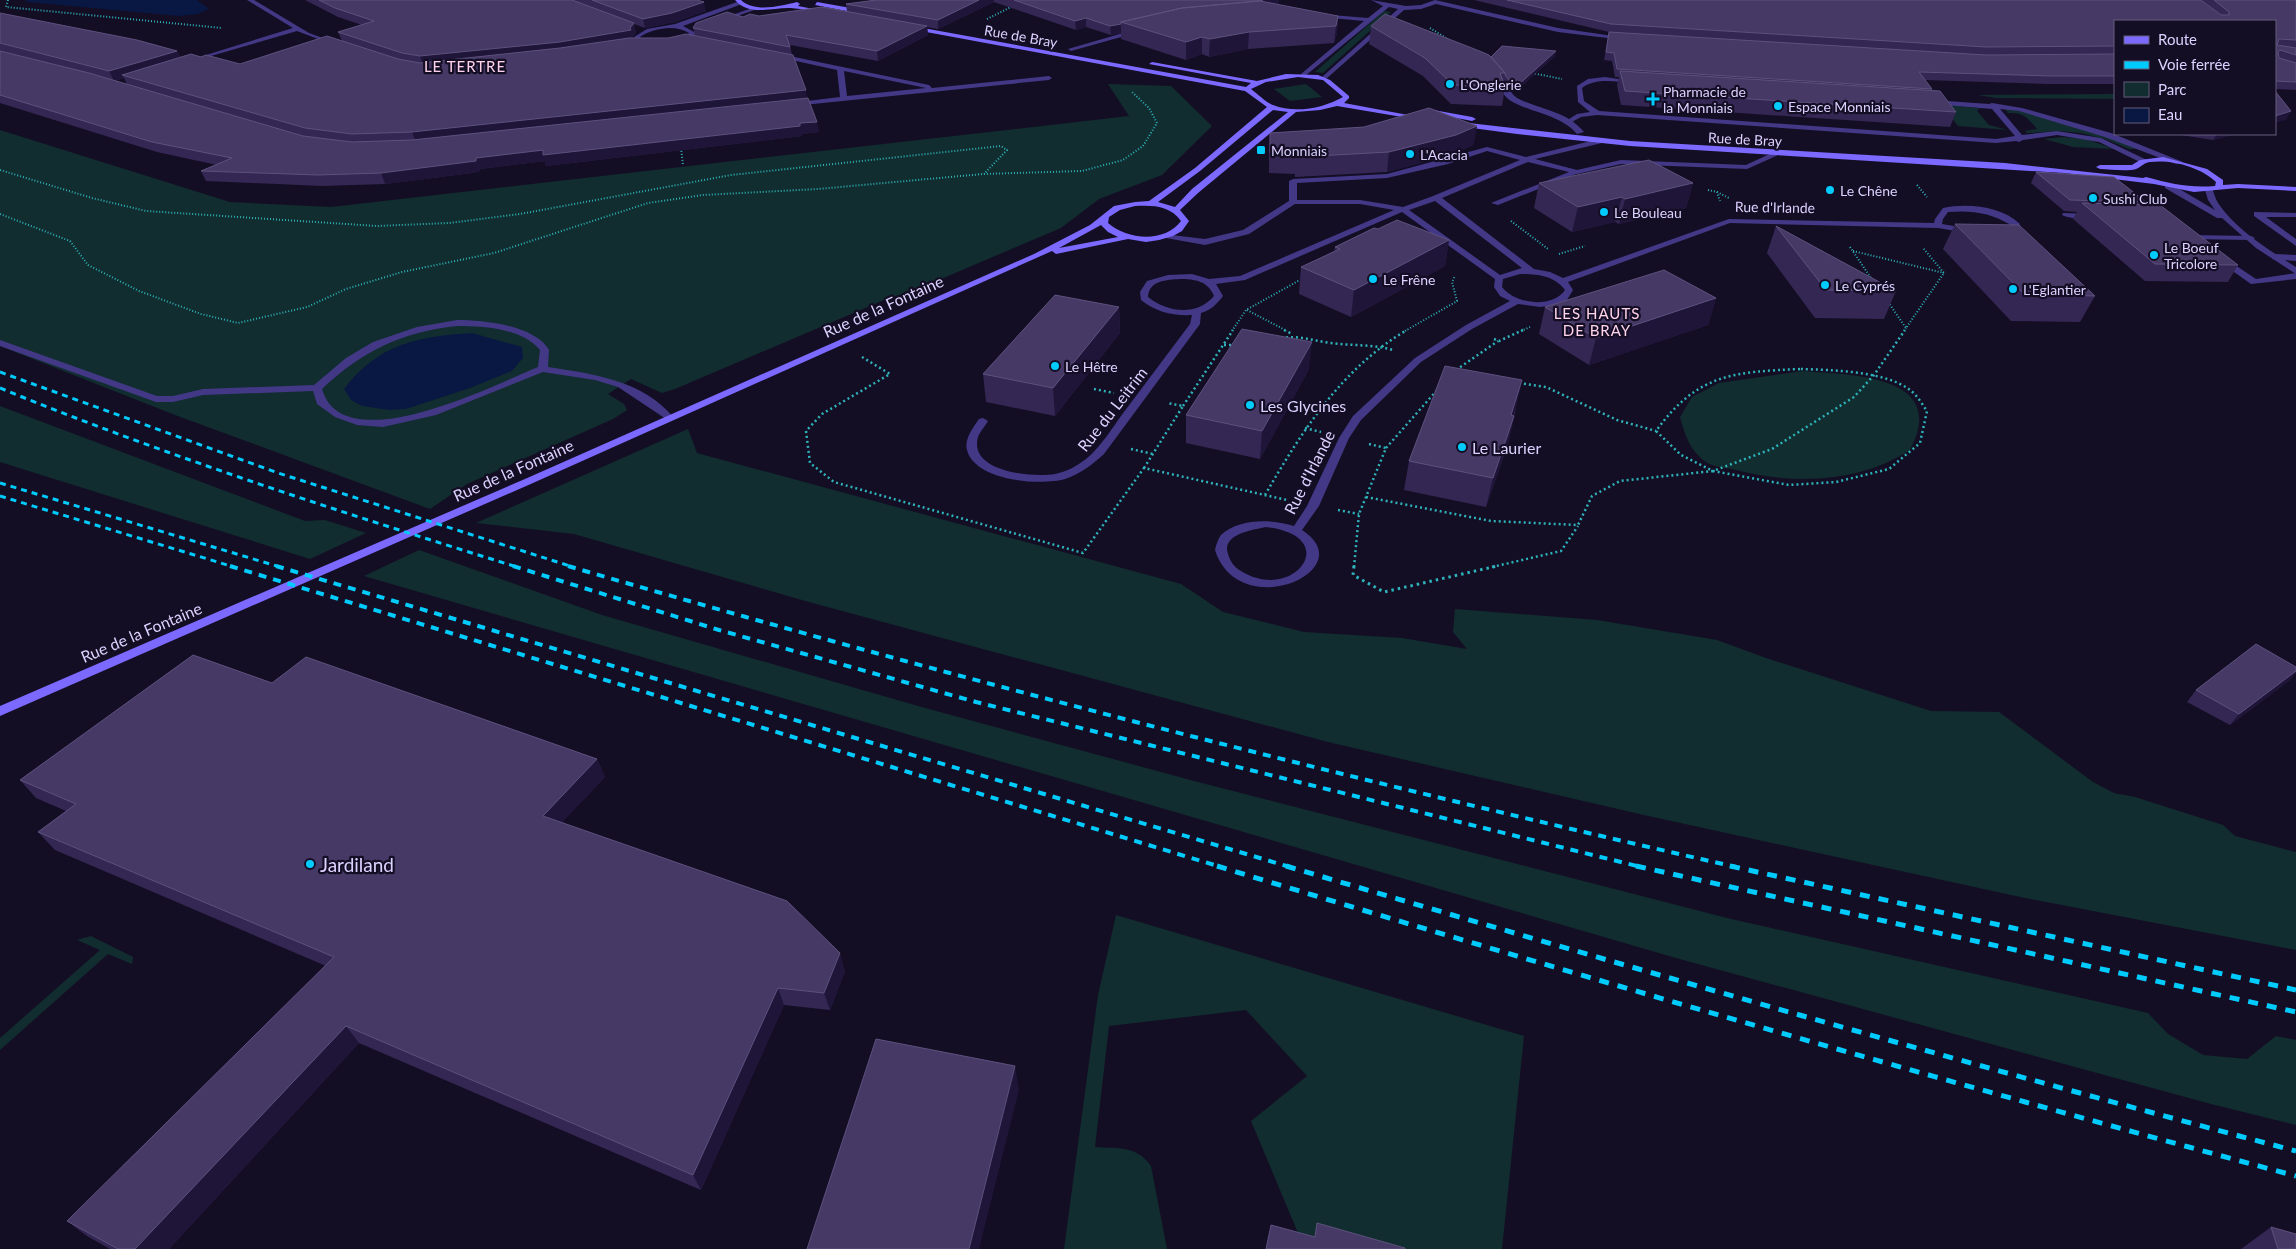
<svg xmlns="http://www.w3.org/2000/svg" width="2296" height="1249" viewBox="0 0 2296 1249" font-family="Lato,sans-serif">
<rect width="100%" height="100%" fill="#140e25"/>
<path fill="#112d2f" d="M1384 11 1391 12 1323 73 1315 72Z
M1108 84 1171 86 1212 126 1162 175 1099 199 1061 228 915 290 884 300 675 389 662 393 631 379 608 394 624 404 627 410 613 419 467 484 430 509 175 415 0 346V130L230 202 331 207 1129 116Z
M1306 84 1322 97 1290 101 1274 89Z
M2111 94H2115V99L1996 98 1978 95Z
M1941 104 1984 109H1979L1977 111 1989 125 2008 130 1958 126Z
M2005 109C2045 113 2100 133 2137 149H2129L2105 139 2080 133 2059 131 2027 133 2025 131 2037 129C2027 117 2023 112 2008 113Z
M2062 137 2086 139 2114 149 2073 147 2044 139Z
M1802 371C1850 375 1950 374 1910 450 1859 483 1793 485 1736 470 1727 468 1713 467 1706 462 1690 451 1685 435 1680 417L1692 397 1719 383Z
M0 406 305 521 325 520 366 533 310 559 0 462Z
M688 429 697 453 1181 584 1223 612 1304 632 1402 638 1467 649 1453 632 1455 609 1597 620 1717 640 1766 658 1931 711 1999 712 2093 782 2114 793 2135 797 2223 825 2235 836 2296 852V950L2025 898 1644 815 1328 742 809 602 574 534 476 523Z
M419 550 602 615 918 706 1194 781 1731 919 2148 1013 2168 1034 2203 1055 2247 1059 2276 1036 2296 1040V1125L2211 1104 1676 958 364 576Z
M1116 915 1524 1036 1502 1249H1330L1298 1233 1251 1121 1307 1076 1246 1010 1109 1026 1095 1147C1119 1149 1136 1145 1151 1166L1167 1249H1064L1098 995Z
M91 936 133 957 132 964 108 954 0 1050V1038L100 950 77 940Z"/>
<path fill="#091843" d="M25 0H197L209 9 198 14 179 16 28 2Z
M472 333 522 347 523 358 512 371 470 388 406 409 389 410 362 406 351 400 344 389C378 344 419 336 472 333Z"/>
<g fill="none" stroke-linecap="round" stroke-linejoin="round">
<path stroke="#2db3b9" stroke-width="2" stroke-dasharray="1 2" stroke-linecap="butt" d="M8 0 6 7 222 28
M987 19 1013 6
M1430 28 1446 38
M1532 73 1562 79
M681 148 683 165
M0 170 92 198 146 211 377 226 449 223 520 214 731 175 1001 146 1007 150 984 174
M1917 185 1927 197
M1708 190 1717 192 1720 201
M1717 192 1729 198
M0 214 70 241 88 265 139 291 201 314 238 323 307 307 346 289 402 272 494 253 648 203 703 195 818 189 983 174 1082 171 1123 160 1143 146 1157 123 1149 108 1132 92
M1511 221 1548 249
M1850 247 1873 281
M1853 251 1944 273
M1559 254 1585 246
M1888 302 1906 328 1944 273 1923 248
M1247 310 1287 331
M1232 331 1246 310 1300 280
M1405 331 1457 301 1452 282 1455 276
M1521 331 1530 327
M1904 331 1906 328"/>
<path stroke="#2db3b9" stroke-width="2.5" stroke-dasharray="2 3" stroke-linecap="butt" d="M1284 330 1292 334
M1281 338C1299 335 1314 341 1331 343 1352 346 1373 344 1393 350
M1494 339 1499 341 1523 330
M1224 345H1234
M862 357 890 374 822 414 806 431 810 463 834 482 1083 553 1144 468 1287 500
M1801 369C1832 370 1885 371 1910 390 1917 395 1922 404 1927 411L1920 443 1889 469 1836 482 1789 485 1713 471 1681 455 1656 431C1698 373 1734 372 1801 369Z
M1456 370 1498 341
M1519 383 1546 387 1617 420 1656 431
M1094 389 1114 393
M1183 406 1233 330
M1305 428 1321 432
M1386 448 1438 389
M1131 449 1153 454
M1144 468 1183 406 1167 403
M1265 495C1302 431 1342 368 1407 330
M1366 497 1491 521 1578 525 1592 496 1620 481 1713 471 1772 449 1854 397 1874 375 1905 330
M1338 510 1359 514
M1354 567 1359 514 1386 448 1369 444
M1492 567 1561 551 1578 526"/>
<path stroke="#2db3b9" stroke-width="3" stroke-dasharray="2.5 4" stroke-linecap="butt" d="M1354 566 1353 575 1384 592 1497 566"/>
<path fill="#433885" fill-rule="evenodd" d="M1605 77 1637 82 1634 84C1617 82 1597 77 1582 88L1584 101 1599 111 1996 139 2015 136 1992 109 1933 104 1930 102 1933 100 1989 104 1992 103 2022 108 2111 133 2183 162 2176 164 2105 137 2019 111 2000 109 2022 135 2057 131 2101 138 2149 161 2142 163 2099 142 2057 135 2023 140 2019 142 2016 141 1996 143 1597 115 1581 117 1570 123H1566V121L1577 114 1590 112 1578 102 1577 86 1588 79Z
M1574 170 1581 172 1498 205 1491 203Z
M2254 212 2296 213V217H2266L2296 239V246L2254 216Z
M2063 213 2091 214 2095 216C2088 220 2069 219 2062 215Z
M2188 235 2251 236 2255 238 2251 240 2191 239H2188Z
M2275 254 2296 255V261L2272 259V255Z
M2223 257 2256 279 2296 273V279L2251 284 2220 262 2219 260Z
M457 320C483 320 535 325 549 350L548 367C593 374 643 380 674 418L669 421 618 387 595 380 543 372 436 415 383 427 357 425 335 417 317 404 313 391 203 395 173 402H156L0 346V340L157 396H173L203 389 314 385 346 358 373 342 417 327ZM457 326C484 326 521 328 540 350L538 367C494 385 343 462 322 389 362 351 402 332 457 326Z"/>
<path fill="#433885" fill-rule="evenodd" d="M247 0H254L309 33 339 44 334 45 297 31 190 62V60L293 28Z
M1371 0 1406 6 1421 5 1435 0 1558 28 1627 38 1624 40 1558 32 1436 4 1421 9 1404 10 1326 79H1322V77L1398 9 1389 7 1305 76H1301V74L1364 21 1321 17 1319 14 1368 18 1383 6Z
M740 1 742 4 683 26 696 33 689 40 676 43V41L685 38 689 33C675 24 653 28 640 37L644 42 641 44 634 37 647 29 675 24Z
M755 7 760 8 723 21 718 20Z
M1137 29 1139 32 1071 51 1068 49Z
M780 54 929 85 932 88 1049 76 1052 78 1049 80 793 106 791 105V103L840 97 837 70 778 57ZM844 71 926 88 847 96Z
M1492 74C1504 73 1508 94 1519 99 1541 110 1567 111 1584 132L1577 134C1559 114 1534 114 1511 101 1502 96 1499 83 1492 76Z
M1599 139 1603 141 1602 143 1535 159 1577 170 1621 160 1746 165 1776 151 1783 153 1747 169 1621 164 1577 174 1528 162 1442 198 1534 269 1550 272 1563 278 1729 219 1934 223 1935 219 1943 208C1967 203 2001 206 2020 224L2014 234 2003 236 1999 234 2000 232 2008 230 2011 225C1991 213 1972 210 1948 212L1943 219 1942 224 1971 229 1972 231 1968 233 1938 228 1730 223 1568 282 1573 290 1567 300 1556 305 1540 307 1518 304 1472 329 1421 362 1361 420 1349 438 1319 506 1302 530C1364 570 1239 625 1215 550 1216 545 1218 539 1221 535 1239 518 1272 519 1294 526L1307 506 1339 438 1353 416 1415 358 1466 325 1510 301 1500 296 1494 287 1495 279 1402 212 1245 280 1216 284 1223 296C1217 304 1211 310 1201 313L1200 324 1104 454C1092 465 1080 474 1065 479 1040 486 975 481 967 450 964 439 973 428 979 419L983 418 988 421C985 426 980 432 978 437 968 472 1033 478 1055 474 1066 472 1077 466 1086 459 1101 447 1112 428 1124 412 1146 383 1168 353 1190 324L1192 315C1173 316 1156 312 1141 300L1140 292 1147 281 1168 275 1192 274 1209 279 1240 276 1394 210 1360 204H1295L1249 234 1205 245 1166 238 1162 236 1163 234 1205 239 1243 230 1289 201V181L1293 179 1387 174 1487 147 1526 157ZM1487 151 1520 160 1433 196 1403 207 1360 200H1297V183L1387 178 1448 164ZM1435 201 1522 268 1500 275 1409 210ZM1520 274C1536 274 1554 275 1565 290 1552 309 1515 304 1502 287L1503 279ZM1180 279C1195 279 1208 281 1214 296 1197 316 1168 313 1148 297 1149 280 1167 280 1180 279ZM1266 527C1344 536 1294 604 1241 571 1234 567 1230 561 1228 554 1221 534 1253 530 1266 527Z
M2165 184H2171L2215 210 2208 200 2205 190 2212 188C2214 193 2215 198 2218 203 2236 230 2269 250 2296 267V274L2256 248 2222 218H2217L2165 188Z"/>
<path fill="#7c69ff" fill-rule="evenodd" d="M735 0H741C754 13 781 6 797 2L800 4 798 6 829 12 826 14C815 12 803 9 791 8 772 7 750 17 735 0Z
M817 2 862 10 865 12 862 14 815 5Z
M912 26 1246 87 1251 83 1149 64 1152 62 1257 81 1286 74 1318 75 1330 80 1349 96V98L1344 103 1424 118 1420 120 1337 106 1320 110 1296 112 1198 193 1180 210 1189 221 1182 231 1173 236 1159 240 1146 242 1128 239 1056 254 1052 251 533 483 0 716V706L525 479 1034 254 1090 225 1114 206 1135 202 1149 201 1195 168 1267 107 1245 91 910 29ZM1298 77 1323 80 1343 97C1324 108 1295 114 1273 105 1265 102 1258 94 1251 89L1266 82ZM1273 110 1288 112 1192 189 1175 207 1158 202 1200 171ZM1135 206C1152 205 1170 205 1181 221 1165 243 1127 240 1108 223L1109 217 1120 210ZM1101 225 1108 232 1118 237 1059 248Z
M1428 109 1472 117 1476 119 1472 121 1426 112 1425 111Z
M1460 122 1630 141 2005 163 2143 178 2146 177C2172 184 2189 188 2215 186L2216 182C2201 167 2171 159 2150 162 2143 163 2141 167 2136 169 2126 172 2110 169 2100 169L2096 167 2100 165H2132L2140 160 2163 157 2207 169 2223 180V185L2238 184 2296 187V191L2238 188 2194 192 2154 184 2064 173 1630 146 1517 134 1457 126V122Z"/>
<path stroke="#00cbfd" stroke-width="3" stroke-dasharray="6 5" stroke-linecap="butt" d="M0 372 278 473 573 567
M0 388C169 457 343 513 517 567
M0 483 280 567
M0 496 234 567"/>
<path stroke="#00cbfd" stroke-width="4" stroke-dasharray="8 7" stroke-linecap="butt" d="M230 566 1221 867
M276 566 1290 867
M513 566 719 630 976 702 1641 867
M568 566C954 679 1344 778 1736 867"/>
<path stroke="#00cbfd" stroke-width="5" stroke-dasharray="10 9" stroke-linecap="butt" d="M1217 866C1575 975 1934 1079 2296 1176
M1286 866C1621 965 1958 1062 2296 1151
M1636 866 2296 1012
M1730 866 2296 990"/>
</g>
<path fill="#342753" fill-rule="evenodd" d="M305 0H697L706 11 675 22 645 28 634 24 636 33 633 36V38H668L695 35 693 28 743 17 759 16 847 12 846 4 876 0H1279V3L1276 4 1338 16 1337 33 1334 43 1248 49 1209 57 1202 54 1186 60 1121 39V33L1111 35 1086 27 1076 30 994 2 938 29 927 27 928 35 878 61 790 45 792 55 819 132 802 134V136L546 166 545 161 480 169V171L472 173 385 184 322 186 206 181 201 171 217 165 157 152 0 103V13L177 51 181 58 201 57 240 64 342 41 338 32 362 25 338 17ZM124 78 127 84 115 81Z
M1474 0H2198L2213 9 2202 0H2296V90L2275 89V21H2115V84H2047L1925 80 1932 89 1931 90 1956 112 1950 127 1621 105 1617 85 1619 77H1615L1612 61 1604 60 1609 32 1876 48 1609 32Z
M1371 26 1491 57 1555 56 1516 91H1513L1504 80V83L1505 87 1502 106 1451 104 1423 76 1369 44Z
M1477 126 1473 145 1453 154 1387 172 1295 177V174L1269 173V152L1270 133Z
M2174 134H2236L2213 140Z
M2036 172 2146 202 2145 205 2238 265 2228 282 2145 281 2073 219 2077 212 2064 211 2031 183Z
M1539 183H1693L1686 208 1619 224 1615 222 1572 232 1534 208Z
M1955 224 2095 296 2080 322 2011 321 1943 249Z
M1776 226 1896 291 1884 319 1815 318 1767 253Z
M1378 229 1449 240 1445 266 1351 317 1299 294 1301 267 1334 251 1335 247Z
M1716 298 1708 325 1589 365 1539 334 1545 307Z
M1119 307 1120 333 1055 416 986 402 983 374Z
M1309 369 1260 459 1186 443V415Z
M1516 408 1508 444 1486 507 1404 490 1409 461Z
M2290 680 2230 725 2187 702 2196 690Z
M272 683 597 759 605 777 562 822 845 971 830 1010 784 1005 701 1190 359 1043 169 1249H110L87 1236 67 1221 326 966 55 850 38 832 66 811 36 798 20 780Z
M2271 1227 2296 1249H2241Z"/>
<path fill="#1f1539" d="M979 0H994V2L938 29V20Z
M1263 0H1279V3L1254 12 1124 23Z
M704 2 706 11 675 22 645 28 643 19Z
M1338 16 1337 33 1334 43 1336 26Z
M1086 18V27L1076 30 1075 21Z
M634 23 636 33 633 36 634 40 423 65 420 56 630 28Z
M1121 24V33L1111 35 1110 26Z
M927 26 928 35 878 61 877 51Z
M1249 32 1248 49 1209 57 1210 39Z
M1202 37V54L1186 60V42Z
M177 51 182 60 122 75 124 78 114 81 109 71Z
M1556 51 1555 56 1516 91 1517 86Z
M806 90 807 100 416 142 412 132Z
M2291 111 2286 120 2275 123V116Z
M817 122 819 132 802 134V136L546 166 545 161 480 169V171L472 173 385 184 381 173 476 158Z
M1477 126 1473 145 1453 154 1387 172 1389 152Z
M2217 134H2236L2213 140Z
M1693 183 1686 208 1619 224 1625 199Z
M1622 197 1615 222 1572 232 1578 207Z
M1449 240 1445 266 1351 317 1354 290Z
M1716 298 1708 325 1589 365 1596 338Z
M1119 307 1120 333 1055 416 1053 388Z
M1312 342 1309 369 1260 459 1262 431Z
M1522 380 1516 408 1510 426 1514 416 1508 444 1486 507 1493 478Z
M2296 671V673L2290 680 2230 725 2239 714Z
M597 759 605 777 552 833 543 816Z
M840 953 845 971 830 1010 824 993Z
M778 988 784 1005 701 1190 693 1175Z
M346 1026 359 1043 169 1249H135Z
M1015 1066 1019 1090 979 1249H969Z"/>
<path fill="#463965" stroke="#5d517e" d="M319 0H572L634 23 630 28 631 30 560 42 420 56 402 53 338 32 374 21 335 8Z
M592 0H697L704 2 672 13 643 19Z
M876 0H979L938 20 846 4Z
M1014 0H1263L1258 1 1182 8 1121 22V24L1110 26 1086 18 1075 21Z
M1507 0H2201L2221 15H2229V12L2214 0H2296V40L2279 39 2277 45 2296 48V55L2280 50 2278 52 2279 58 2296 63V82L2275 81V21H2115V46L1986 47 1611 24Z
M1260 1 1338 16 1336 26 1249 32 1210 39 1202 37 1186 42 1121 22 1182 8Z
M822 7 927 26 877 51 786 35 790 47 693 28 696 23 727 12 743 17 750 14 759 16Z
M0 13 137 40 177 51 109 71 0 43Z
M1385 14 1482 52 1489 55 1505 73H1500L1505 87 1453 85 1425 58 1371 26Z
M1609 32 1986 55 2115 54V76H2051L1919 72 1932 89 1617 69 1614 53 1606 52Z
M686 34 793 55 806 90 412 132 352 134 305 128 122 75 191 54 201 57 206 55 240 64 327 36 398 59 420 63 560 48 629 38H668Z
M1502 46 1556 51 1517 86H1514L1505 75V73L1491 57Z
M0 51 89 73 303 136 352 142 412 140 808 98 817 122 800 123V126L543 155V150L476 158V161L468 162 381 173 318 175 201 171 232 158 152 142 0 95Z
M1620 71 1940 91 1956 112 1625 91Z
M2275 91 2291 111 2275 116Z
M1429 108 1477 126 1456 135 1389 152 1297 157V154L1270 153V133L1364 127Z
M1649 160 1693 183 1625 199 1622 197 1578 207 1539 183Z
M2036 172 2114 177 2146 202 2070 200Z
M2082 203 2160 205 2238 265 2155 264Z
M1397 220 1449 240 1354 290 1301 267 1340 249 1335 247 1374 228 1378 229Z
M1955 224 2019 225 2095 296 2024 294Z
M1776 226 1896 291 1826 290Z
M1664 270 1716 298 1596 338 1545 307Z
M1055 295 1119 307 1053 388 983 374Z
M1242 329 1312 342 1262 431 1186 415Z
M1445 366 1522 380 1511 415 1514 416 1493 478 1409 461Z
M2256 644 2296 667V671L2239 714 2196 690Z
M193 655 272 683 306 657 597 759 543 816 787 901 840 953 824 993 778 988 693 1175 346 1026 135 1249H118L67 1221 334 957 38 832 76 804 20 780Z
M876 1039 1015 1066 969 1249H807Z
M1317 1223 1405 1248V1249H1266L1271 1225 1315 1237Z
M2271 1227 2296 1234V1249H2278Z"/>
<g fill="#00cbfd" stroke="#140e25" stroke-width="2">
<circle cx="1450" cy="84" r="5"/>
<path d="M1650.5 91.5h5v5h5v5h-5v5h-5v-5h-5v-5h5z"/>
<circle cx="1778" cy="106" r="5"/>
<rect x="1256" y="145" width="10" height="10" rx="2.5"/>
<circle cx="1410" cy="154" r="5"/>
<circle cx="1830" cy="190" r="5"/>
<circle cx="2093" cy="198" r="5"/>
<circle cx="1604" cy="212" r="5"/>
<circle cx="2154" cy="255" r="5"/>
<circle cx="1373" cy="279" r="5"/>
<circle cx="1825" cy="285" r="5"/>
<circle cx="2013" cy="289" r="5"/>
<circle cx="1055" cy="366" r="5"/>
<circle cx="1250" cy="405" r="5"/>
<circle cx="1462" cy="447" r="5"/>
<circle cx="310" cy="864" r="5"/>
</g>
<g text-anchor="middle" dominant-baseline="central" stroke-width="4.5" stroke-linejoin="round" paint-order="stroke">
<g font-size="14" fill="#dcd2ff" stroke="#140e25">
<text transform="translate(1021 36) rotate(10)">Rue de Bray</text>
<text transform="translate(1745 139) rotate(3)">Rue de Bray</text>
<text transform="translate(1775 207) rotate(1)">Rue d'Irlande</text>
</g>
<g font-size="14" fill="#dcd2ff" stroke="#140e25" text-anchor="start">
<text x="1460" y="84">L'Onglerie</text>
<text x="1663" y="91">Pharmacie de<tspan x="1663" dy="16">la Monniais</tspan></text>
<text x="1788" y="106">Espace Monniais</text>
<text x="1271" y="150">Monniais</text>
<text x="1420" y="154">L'Acacia</text>
<text x="1840" y="190">Le Chêne</text>
<text x="2103" y="198">Sushi Club</text>
<text x="1614" y="212">Le Bouleau</text>
<text x="2164" y="247">Le Boeuf<tspan x="2164" dy="16">Tricolore</tspan></text>
<text x="1383" y="279">Le Frêne</text>
<text x="1835" y="285">Le Cyprés</text>
<text x="2023" y="289">L'Eglantier</text>
<text x="1065" y="366">Le Hêtre</text>
</g>
<g font-size="15" letter-spacing="1" fill="#ffd4eb" stroke="#140e25">
<text x="465" y="66">LE TERTRE</text>
<text x="1597" y="313">LES HAUTS<tspan x="1597" dy="17">DE BRAY</tspan></text>
</g>
<g font-size="16" fill="#dcd2ff" stroke="#140e25">
<text transform="translate(883 306) rotate(-24)">Rue de la Fontaine</text>
<text transform="translate(1112 409) rotate(-52)">Rue du Leitrim</text>
<text transform="translate(513 470) rotate(-24)">Rue de la Fontaine</text>
<text transform="translate(1309 472) rotate(-63)">Rue d'Irlande</text>
<text transform="translate(141 632) rotate(-23)">Rue de la Fontaine</text>
</g>
<g font-size="16" fill="#dcd2ff" stroke="#140e25" text-anchor="start">
<text x="1260" y="405">Les Glycines</text>
<text x="1472" y="447">Le Laurier</text>
</g>
<g font-size="19" fill="#dcd2ff" stroke="#140e25" text-anchor="start">
<text x="320" y="864">Jardiland</text>
</g>
</g>
<rect x="2114" y="20" width="162" height="115" fill="#140e25" stroke="#645c7c"/>
<rect x="2124" y="36" width="25" height="8" fill="#7c69ff" stroke="#645c7c"/>
<text x="2158" y="45" font-size="15" fill="#dcd2ff">Route</text>
<rect x="2124" y="61" width="25" height="8" fill="#00cbfd" stroke="#645c7c"/>
<text x="2158" y="70" font-size="15" fill="#dcd2ff">Voie ferrée</text>
<rect x="2124" y="82" width="25" height="15" fill="#112d2f" stroke="#645c7c"/>
<text x="2158" y="95" font-size="15" fill="#dcd2ff">Parc</text>
<rect x="2124" y="108" width="25" height="15" fill="#091843" stroke="#645c7c"/>
<text x="2158" y="120" font-size="15" fill="#dcd2ff">Eau</text>
</svg>
